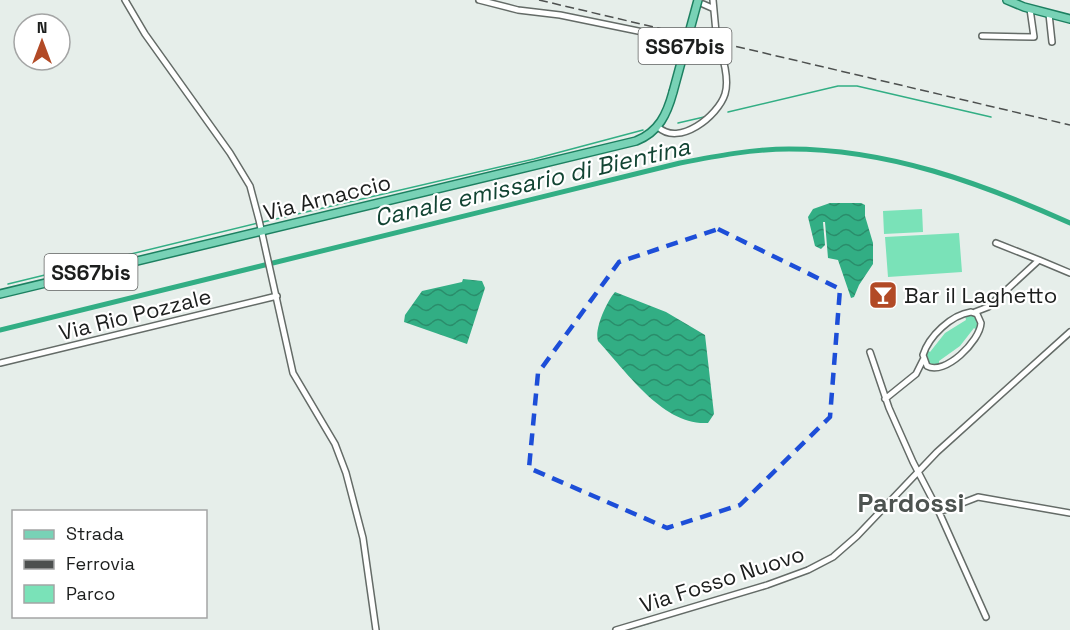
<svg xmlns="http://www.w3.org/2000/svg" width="1070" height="630" viewBox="0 0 1070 630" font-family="'Space Grotesk',sans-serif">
<defs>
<pattern id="water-waves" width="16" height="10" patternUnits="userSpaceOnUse" patternTransform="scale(1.5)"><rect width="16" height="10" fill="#32ae84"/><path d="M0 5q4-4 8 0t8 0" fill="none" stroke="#2a8d6b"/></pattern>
</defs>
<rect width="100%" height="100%" fill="#e6eeea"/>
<path fill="#7ae2b8" d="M922 209 923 232 884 234 883 211Z
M959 233 962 272 888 277 885 237Z
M969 314 976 316 979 322 978 331 974 328 960 346 939 361V365L934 366 929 364 925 355 927 350 930 352 945 333 966 320 965 315Z"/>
<path fill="url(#water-waves)" d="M830 203H861L865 205V216L873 243V264L859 285 854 297 851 298 838 260 828 258 825 222H823L825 245 821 249 815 246 808 217 813 209Z
M463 279 482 281 485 288 467 344 404 322 405 315 422 291 462 282Z
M615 292 666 312 705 335 714 414 708 423C663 426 626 371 598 341 594 329 607 301 615 292Z"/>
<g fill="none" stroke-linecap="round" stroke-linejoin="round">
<path stroke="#32ae84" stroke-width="1.5" d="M728 112 838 86H857L991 117
M678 123 704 117
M263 222 534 159 643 130
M8 284 258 223
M627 629 650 623"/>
<path stroke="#32ae84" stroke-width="5" d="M0 330 680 163C716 156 753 149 789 149 888 149 981 183 1070 223"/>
<g stroke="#646b67" stroke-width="8">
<path id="minor" d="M125 0 145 34 230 153 250 186 259 220 293 373 335 444 346 473 363 538 376 630
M479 0 518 10 560 15 682 40
M713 0 716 32
M703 4 712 8
M1049 14 1052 42
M982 36 1034 37 1030 9
M658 127C679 147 718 116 725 94 729 81 725 65 721 52L714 48 690 41
M996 243 1039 260
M971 312 977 314 981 323C980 341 945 376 927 366L923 355C929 336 951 315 971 312Z
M975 312 988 307 1039 260 1070 273
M870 352 889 408 913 462 939 512 986 617
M0 363 277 296
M885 399 916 374 923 360
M939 512 978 497 1070 513
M616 630 767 585 808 570 833 557 857 536 937 452 1070 332"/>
</g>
<g stroke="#1d8061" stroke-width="10">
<path id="major" d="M1007 0 1024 7 1070 19
M0 294 636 141C659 132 667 114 673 92"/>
</g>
<use href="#minor" stroke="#fff" stroke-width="5"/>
<use href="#major" stroke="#78d2b6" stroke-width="7"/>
<path stroke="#4d504f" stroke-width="1.5" stroke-dasharray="9 4.5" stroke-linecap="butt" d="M539 0 1070 125"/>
<g stroke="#1d8061" stroke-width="10" stroke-linecap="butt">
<path id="major-bridge" d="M673 92 698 0"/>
</g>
<use href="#major-bridge" stroke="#78d2b6" stroke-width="7"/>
</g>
<path fill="none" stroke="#1d4ed8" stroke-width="4.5" stroke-dasharray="12 8" stroke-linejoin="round" d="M718 229 840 289 830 417 740 505 667 528 529 468 538 373 619 262Z"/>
<defs>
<g id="bar-square" transform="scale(1.5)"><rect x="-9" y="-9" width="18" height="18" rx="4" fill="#b24a26" stroke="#fff"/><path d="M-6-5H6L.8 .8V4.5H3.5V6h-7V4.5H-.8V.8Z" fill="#fff"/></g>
</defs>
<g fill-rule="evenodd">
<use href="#bar-square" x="883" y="295"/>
</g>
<g text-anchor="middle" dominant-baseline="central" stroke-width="4.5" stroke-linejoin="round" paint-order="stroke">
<g fill="#fff" stroke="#606261" stroke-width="1.5">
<rect x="638.5" y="28" width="93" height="36" rx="4.5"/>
<rect x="44.5" y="254" width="93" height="36" rx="4.5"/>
</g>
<g font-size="21" font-weight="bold" fill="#1c1e1d">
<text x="685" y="46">SS67bis</text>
<text x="91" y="272">SS67bis</text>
</g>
<g font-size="22" fill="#1c1e1d" stroke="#fff">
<text transform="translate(327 197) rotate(-14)">Via Arnaccio</text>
<text transform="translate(135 314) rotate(-14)">Via Rio Pozzale</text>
<text transform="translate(722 579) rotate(-18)">Via Fosso Nuovo</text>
</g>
<g font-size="22" fill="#1c1e1d" stroke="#fff" text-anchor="start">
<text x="904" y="295">Bar il Laghetto</text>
</g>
<g font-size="24" font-style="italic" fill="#124433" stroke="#fff">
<text transform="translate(532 182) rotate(-13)">Canale emissario di Bientina</text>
</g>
<g font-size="26" font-weight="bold" fill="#4d5350" stroke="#fff">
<text x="911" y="503">Pardossi</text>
</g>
</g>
<rect x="12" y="510" width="195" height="108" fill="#ffffff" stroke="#a4a5a5" stroke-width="1.5"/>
<rect x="24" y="530" width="30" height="9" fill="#78d2b6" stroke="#a4a5a5" stroke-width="1.5"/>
<text x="66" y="540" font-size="18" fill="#1c1e1d">Strada</text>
<rect x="24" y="560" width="30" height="9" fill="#4d504f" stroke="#a4a5a5" stroke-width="1.5"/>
<text x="66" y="570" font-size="18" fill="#1c1e1d">Ferrovia</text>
<rect x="24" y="585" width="30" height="18" fill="#7ae2b8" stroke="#a4a5a5" stroke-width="1.5"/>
<text x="66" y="600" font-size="18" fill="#1c1e1d">Parco</text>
<g transform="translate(42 42)"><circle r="28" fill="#ffffff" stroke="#a4a5a5" stroke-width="1.5"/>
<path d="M0-4.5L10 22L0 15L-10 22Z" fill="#b24a26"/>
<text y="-9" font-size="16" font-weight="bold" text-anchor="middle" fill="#1c1e1d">N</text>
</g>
</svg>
